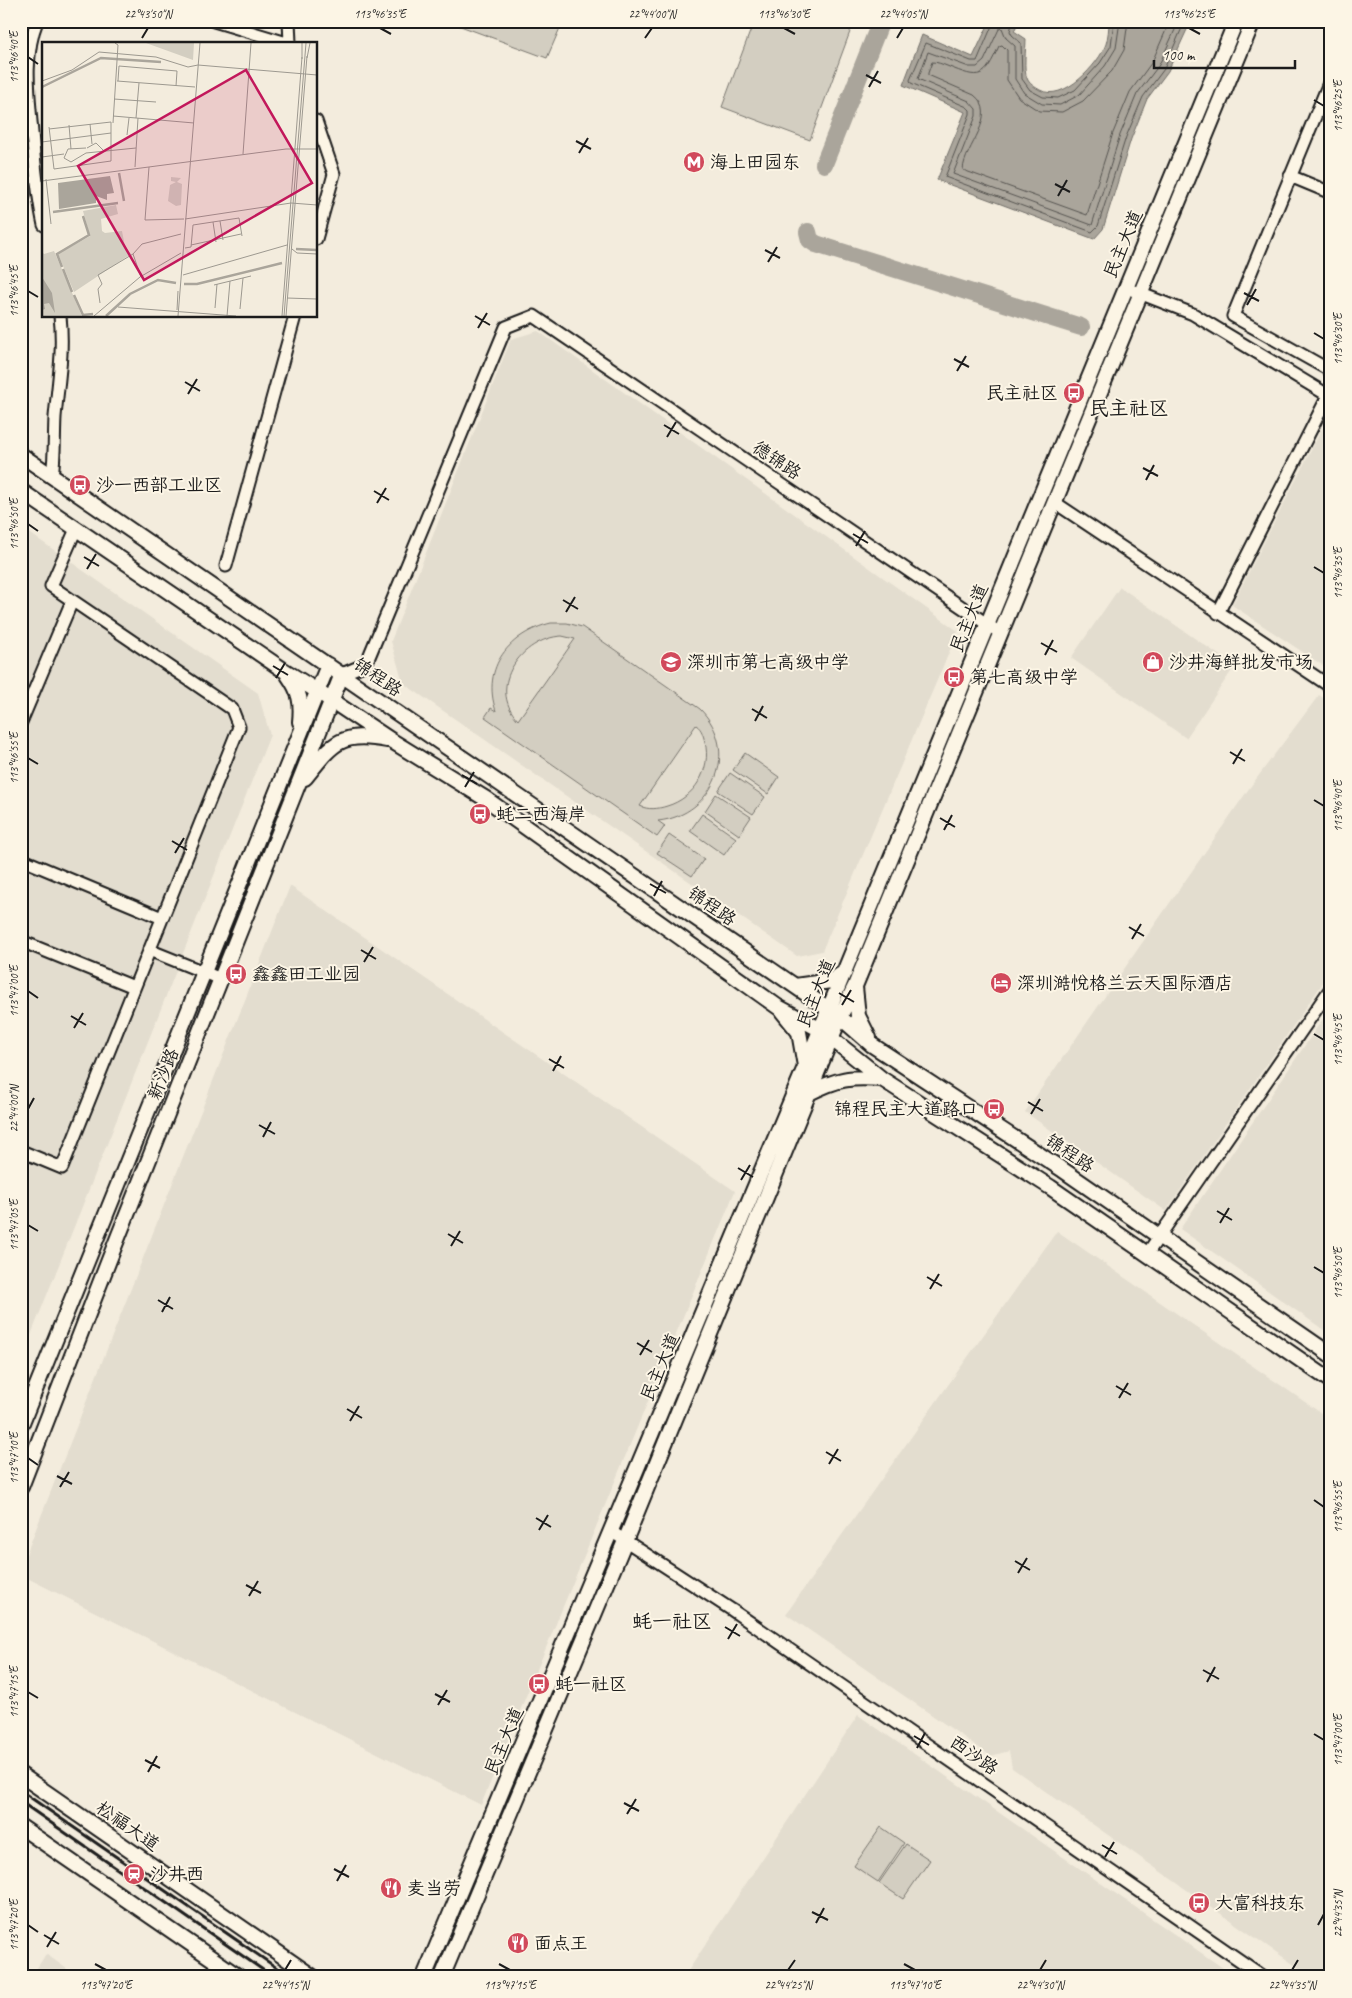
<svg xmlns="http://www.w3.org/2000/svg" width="1352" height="1998" viewBox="0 0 1352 1998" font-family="Caveat,'LXGW WenKai TC',sans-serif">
<rect width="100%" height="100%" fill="#f3ecdd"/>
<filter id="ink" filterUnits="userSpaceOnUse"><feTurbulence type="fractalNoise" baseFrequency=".02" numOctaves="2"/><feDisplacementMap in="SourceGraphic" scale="10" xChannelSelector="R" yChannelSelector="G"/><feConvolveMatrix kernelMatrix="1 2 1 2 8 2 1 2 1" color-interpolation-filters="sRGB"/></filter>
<g filter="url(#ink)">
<path fill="#e3ddcf" d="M538 331 958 631 822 951 797 956 403 683 391 641 511 339Z
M1327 419 1331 421V671L1232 605Z
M21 527 258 693 270 735 21 1360Z
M1120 587 1235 666 1186 738 1071 658Z
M1319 695 1331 703V971L1166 1211 1025 1112 1248 790Z
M290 886 735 1191 481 1805 21 1575V1567Z
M1331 1007V1335L1180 1229Z
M1057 1231 1331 1420V1970L1309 1975 1012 1768 1009 1751 991 1756 786 1614Z
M858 1715 1236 1977H684Z
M46 1954 78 1977H31Z"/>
<path fill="#d3cec1" stroke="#78756e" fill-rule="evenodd" d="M447 21H563L547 58Z
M754 21H854L810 140 722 107Z
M551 623H567L582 627 700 709C741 750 714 815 658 821L665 826 657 837 485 717 491 708 496 711C481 667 510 633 551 623ZM562 636 575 639 518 720C486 686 522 638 562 636ZM696 725C702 729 703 735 705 742 712 770 694 798 667 806 658 809 648 810 640 806Z
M745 753 779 777 768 794 733 770Z
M730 773 765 797 753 814 718 791Z
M716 794 751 817 739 835 705 811Z
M702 814 736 838 724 855 690 831Z
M669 835 704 859 692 876 657 853Z
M881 1827 904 1843 878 1882 854 1866Z
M906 1844 930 1860 903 1899 879 1883Z"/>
<path fill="#aaa59b" stroke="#716e68" d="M990 21H1019L1014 31 1026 39C1026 48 1023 70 1027 78 1029 84 1035 87 1040 90 1063 103 1099 64 1106 44 1108 37 1109 28 1109 21H1191L1168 71 1147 99 1131 139 1103 229 1094 239 937 180 965 112 903 85 922 35 973 57Z"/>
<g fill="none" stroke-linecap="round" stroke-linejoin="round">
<path stroke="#55534f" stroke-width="1" d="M994 21 977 61H971L926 43 910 80 911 83 967 107 970 110V114L945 177 1092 232 1098 226 1126 137 1143 97 1164 69 1185 21
M1013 21 1010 31 1012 35 1021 43 1022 79 1030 90 1043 97 1058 98 1075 90 1100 63 1111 46 1114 21
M1120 21 1116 48 1105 66 1079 95 1060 105 1042 104 1024 93 1015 79V46L1006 38 1002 28 999 29 984 61 977 67H969L928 52 918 79 969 101 976 109V116L953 174 1092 225 1120 135 1137 94 1159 65 1179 21
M1128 21 1124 50 1112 71 1083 101 1062 112 1039 111 1019 98 1007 80V50L1002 45 999 46C984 79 981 80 947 66 942 64 937 62 932 62L928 73V75L974 95C1000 115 964 147 963 170L1087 215 1113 133 1130 92 1152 62 1170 21"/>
<path stroke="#aaa59b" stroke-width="18" d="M824 164 881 21
M808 232 810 240 816 244 1081 327"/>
<g stroke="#1c1c1c" stroke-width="15">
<path id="minor" d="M37 21C23 56 29 96 32 133 35 164 37 194 44 225
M214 21 290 44
M289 21 290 43
M1331 78 1233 316 1331 371
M316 121 334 174 316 239
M1290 176 1331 193
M1134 291 1193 314 1331 397
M52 476C55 456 54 437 55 417 58 383 64 351 60 316
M1054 502 1331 687
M226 566 295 316
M1218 613 1331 390
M342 674 366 664 506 327 534 316 1000 633
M21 722 72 601
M21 859 162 918
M21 941 134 987
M149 950 221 979
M21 1151 62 1168 239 727 232 709 51 586 76 529
M1147 1254 1331 988
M612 1532 732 1610 1264 1977"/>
</g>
<g stroke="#1c1c1c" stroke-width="18">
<path id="major" d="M21 455 840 1017 872 1045 1063 1170 1331 1355
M21 491 282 669 317 691 392 741 486 799 778 1007 821 1030 882 1079 1050 1187 1331 1381
M288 675C300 692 302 702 300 722
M305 778C333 743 340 731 387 740
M795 986 831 981 845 972
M855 987 858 1016 869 1038
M782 1011 799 1032 805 1066
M809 1093C839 1078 849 1077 882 1079
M21 1425 328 665
M21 1487 109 1260 342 674
M21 1775 313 1977
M21 1827 239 1977
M424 1977 805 1067 1236 21
M442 1977 625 1541 840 1017 855 986 1253 21"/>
</g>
<use href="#minor" stroke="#fcf5e5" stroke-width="11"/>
<use href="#major" stroke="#fcf5e5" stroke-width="14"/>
<path stroke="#1c1c1c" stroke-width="3" d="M21 1791 290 1977
M21 1802 273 1977"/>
</g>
</g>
<path fill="none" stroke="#1c1c1c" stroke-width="2" d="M380 28 391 34M784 28 795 34M1189 28 1200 34M142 38 148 28M645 38 652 28M897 38 903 28M28 57 38 64M866 75 881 83M869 87 878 71M1314 100 1324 106M576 141 591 149M579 153 588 138M1055 184 1070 192M1058 196 1067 180M765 250 780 258M768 262 777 247M28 291 38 297M1244 293 1259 301M1247 305 1256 289M475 316 490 325M478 328 487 313M1314 333 1324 339M954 359 969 367M957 371 966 356M185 382 200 391M188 394 197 379M664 425 679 434M667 437 676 422M1143 468 1158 476M1146 480 1154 465M374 491 389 500M377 503 386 488M28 524 38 531M853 534 868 543M856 546 865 531M84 557 99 566M1314 567 1324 573M87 569 96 554M563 600 578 609M566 612 575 597M1041 643 1057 652M1045 655 1053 640M273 666 288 675M276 678 285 663M752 709 767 718M755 721 763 706M1230 752 1245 761M28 758 38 764M1233 764 1242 749M462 775 477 784M465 787 474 772M1314 800 1324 806M940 818 955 827M944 830 952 815M172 841 187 850M175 853 184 838M650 884 666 893M654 896 662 881M1129 927 1144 936M1132 939 1141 924M361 950 376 959M364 962 373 947M28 991 38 998M839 993 854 1002M842 1005 851 990M71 1016 86 1025M74 1028 83 1013M1314 1034 1324 1040M549 1059 564 1068M553 1071 561 1056M1028 1102 1043 1111M28 1109 34 1098M1031 1114 1040 1099M259 1125 275 1134M263 1137 271 1122M738 1168 753 1177M741 1180 750 1165M1217 1211 1232 1220M1220 1223 1229 1208M28 1225 38 1231M448 1234 463 1243M451 1246 460 1231M1314 1267 1324 1273M927 1277 942 1286M930 1289 939 1274M158 1300 173 1309M162 1312 170 1297M637 1343 652 1352M640 1355 649 1340M1116 1386 1131 1395M1119 1398 1128 1383M347 1409 362 1418M350 1421 359 1406M826 1452 841 1461M28 1458 38 1465M829 1464 838 1449M57 1476 72 1484M60 1487 69 1472M1314 1500 1324 1507M536 1518 551 1527M539 1530 548 1515M1015 1561 1030 1570M1018 1573 1027 1558M246 1585 261 1593M249 1596 258 1581M725 1627 740 1636M728 1639 737 1624M1203 1670 1219 1679M1207 1682 1215 1667M28 1692 38 1698M435 1694 450 1702M438 1705 447 1690M1314 1734 1324 1740M914 1736 929 1745M917 1748 925 1733M145 1760 160 1768M148 1772 157 1756M624 1803 639 1811M627 1814 636 1799M1102 1845 1117 1854M1105 1857 1114 1842M334 1869 349 1877M337 1881 346 1865M812 1912 828 1920M816 1923 824 1908M28 1925 38 1932M1318 1925 1324 1914M44 1935 59 1944M47 1947 56 1932M95 1964 106 1970M499 1964 510 1970M904 1964 915 1970M285 1970 291 1960M788 1970 795 1960M1040 1970 1046 1960M1292 1970 1298 1960"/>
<defs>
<g id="metro-disc" transform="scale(1.125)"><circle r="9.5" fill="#d1495b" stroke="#fcf5e5"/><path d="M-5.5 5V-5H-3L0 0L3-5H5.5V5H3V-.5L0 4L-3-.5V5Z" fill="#fff"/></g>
<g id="bus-disc" transform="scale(1.125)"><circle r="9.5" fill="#d1495b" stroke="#fcf5e5"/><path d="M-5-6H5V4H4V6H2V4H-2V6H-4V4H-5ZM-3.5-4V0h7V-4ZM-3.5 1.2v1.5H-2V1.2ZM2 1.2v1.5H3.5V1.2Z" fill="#fff"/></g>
<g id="school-disc" transform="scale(1.125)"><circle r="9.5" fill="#d1495b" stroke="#fcf5e5"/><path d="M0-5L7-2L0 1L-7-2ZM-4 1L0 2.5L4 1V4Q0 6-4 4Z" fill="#fff"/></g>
<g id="shop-disc" transform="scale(1.125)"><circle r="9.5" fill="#d1495b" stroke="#fcf5e5"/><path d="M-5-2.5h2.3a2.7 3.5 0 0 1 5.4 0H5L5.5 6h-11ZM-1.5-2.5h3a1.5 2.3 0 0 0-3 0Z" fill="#fff"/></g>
<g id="hotel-disc" transform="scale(1.125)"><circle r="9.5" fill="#d1495b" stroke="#fcf5e5"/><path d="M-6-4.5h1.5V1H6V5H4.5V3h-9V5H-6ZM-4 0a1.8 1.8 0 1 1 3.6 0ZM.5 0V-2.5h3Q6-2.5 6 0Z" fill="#fff"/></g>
<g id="station-disc" transform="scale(1.125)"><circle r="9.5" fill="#d1495b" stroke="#fcf5e5"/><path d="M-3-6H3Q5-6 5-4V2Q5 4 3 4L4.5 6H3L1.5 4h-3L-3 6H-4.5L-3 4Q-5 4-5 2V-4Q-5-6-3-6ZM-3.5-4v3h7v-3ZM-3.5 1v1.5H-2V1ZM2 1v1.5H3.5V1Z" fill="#fff"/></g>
<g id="restaurant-disc" transform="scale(1.125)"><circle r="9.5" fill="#d1495b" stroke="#fcf5e5"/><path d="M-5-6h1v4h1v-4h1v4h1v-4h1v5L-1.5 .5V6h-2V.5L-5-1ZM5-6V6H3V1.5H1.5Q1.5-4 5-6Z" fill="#fff"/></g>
</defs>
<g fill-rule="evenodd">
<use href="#metro-disc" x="694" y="162"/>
<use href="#bus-disc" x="1074" y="393"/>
<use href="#bus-disc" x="80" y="485"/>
<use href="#school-disc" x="671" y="662"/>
<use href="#shop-disc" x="1153" y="662"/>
<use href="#bus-disc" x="954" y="677"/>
<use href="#bus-disc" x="480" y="814"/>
<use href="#bus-disc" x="236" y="974"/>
<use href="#hotel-disc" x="1001" y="983"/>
<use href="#bus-disc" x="994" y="1109"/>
<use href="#bus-disc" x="539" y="1684"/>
<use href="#station-disc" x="134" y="1874"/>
<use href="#restaurant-disc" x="391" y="1888"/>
<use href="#bus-disc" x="1199" y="1903"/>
<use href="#restaurant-disc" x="518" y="1943"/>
</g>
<g text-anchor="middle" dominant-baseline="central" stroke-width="4" stroke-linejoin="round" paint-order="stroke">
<g font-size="18" fill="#1c1c1c" stroke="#fcf5e5" text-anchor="start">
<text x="710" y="162">海上田园东</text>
<text x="1058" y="393" text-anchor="end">民主社区</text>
<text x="96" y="485">沙一西部工业区</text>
<text x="687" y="662">深圳市第七高级中学</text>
<text x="1169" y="662">沙井海鲜批发市场</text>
<text x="970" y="677">第七高级中学</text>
<text x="496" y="814">蚝二西海岸</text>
<text x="252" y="974">鑫鑫田工业园</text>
<text x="1017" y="983">深圳澔悦格兰云天国际酒店</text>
<text x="978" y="1109" text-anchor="end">锦程民主大道路口</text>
<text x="555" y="1684">蚝一社区</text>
<text x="150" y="1874">沙井西</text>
<text x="407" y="1888">麦当劳</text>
<text x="1215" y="1903">大富科技东</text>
<text x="534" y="1943">面点王</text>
</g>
<g font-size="18" fill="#1c1c1c" stroke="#fcf5e5">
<text transform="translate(1123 244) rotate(-67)">民主大道</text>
<text transform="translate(777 460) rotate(34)">德锦路</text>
<text transform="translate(969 618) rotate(-68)">民主大道</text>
<text transform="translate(378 677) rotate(34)">锦程路</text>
<text transform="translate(712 906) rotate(35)">锦程路</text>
<text transform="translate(816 993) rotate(-68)">民主大道</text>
<text transform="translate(163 1074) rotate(-68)">新沙路</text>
<text transform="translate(1070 1153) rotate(34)">锦程路</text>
<text transform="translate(660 1367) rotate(-67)">民主大道</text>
<text transform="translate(504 1741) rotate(-67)">民主大道</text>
<text transform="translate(974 1755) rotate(35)">西沙路</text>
<text transform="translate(128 1826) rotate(35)">松福大道</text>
</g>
<g font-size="20" fill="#1c1c1c" stroke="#fcf5e5">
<text x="1129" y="408">民主社区</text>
<text x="672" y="1621">蚝一社区</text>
</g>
</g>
<g transform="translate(42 42)">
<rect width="275" height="275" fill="#f3ecdd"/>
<path d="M104 1H152L151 18ZM129 135 139 136 135 140 140 142 139 163 134 164 126 159 128 143 134 140 129 139ZM74 163 76 172 59 177 60 189 63 191 80 189 83 205 89 212 32 250 16 212 48 194 41 169ZM12 209 40 274H0V210L2 212Z" fill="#d3cec1"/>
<path d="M68 134 72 151 65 152V158L54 154V161L17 167 16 141ZM0 235 10 251 13 271 7 261 2 262 3 267 0 268Z" fill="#aaa59b"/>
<path fill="none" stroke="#aaa59b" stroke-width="2.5" d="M0 45 59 16 119 20M77 131 82 159M11 170 76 161M254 207 275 208M20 225 15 212 47 193 41 174M21 227 30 250M142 242H155L240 221M32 253 41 273 51 272M64 274 88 252 116 238 134 241"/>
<path fill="none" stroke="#9d9990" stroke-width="1" d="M260 1V17M265 16 268 1M0 39 30 28 57 10 114 15 146 25 156 23 275 33M75 39 153 45M76 39 77 24 135 29 134 44M72 57 114 60M71 74 152 81M94 76 97 41M71 81 76 3 73 1M48 82 50 102M27 83 29 107M7 85 12 127 69 119V80L7 87M85 93 87 76M0 100 69 91M44 106 26 107 22 116 29 120 44 111 94 106M45 106 54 101 61 108M201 112 209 1M0 115 22 112M93 125 96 76M107 125 103 178 142 177M4 137 9 182M0 139 244 107H275M143 177 249 161 275 163M178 179 181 198M171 180 174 200M149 203 199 192M143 206 149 205 151 183 197 176 200 194M250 207 255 211 275 212M141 233 245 203M99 235 91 212 100 202 139 192M172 243 209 234M245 256 275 257M58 261 56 247 60 242 56 233 91 212M76 265 194 274M173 266 175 242M198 267 201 236M135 268 136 249M52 274 98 235 139 211M136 274 158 1M185 274 188 239M240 274 260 15M242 274 264 1M244 274 265 14"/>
<path fill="#c2185b" fill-opacity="0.15" stroke="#c2185b" stroke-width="2.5" d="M204 28 270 141 102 238 36 124Z"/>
<rect width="275" height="275" fill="none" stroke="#1c1c1c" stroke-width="2.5"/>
</g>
<rect width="1352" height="1998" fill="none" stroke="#fcf5e5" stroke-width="55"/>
<path d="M1154 60v8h141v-8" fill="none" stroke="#1c1c1c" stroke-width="2.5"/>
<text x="1162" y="60" font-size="15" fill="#1c1c1c" stroke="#fcf5e5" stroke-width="4" paint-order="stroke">100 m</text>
<rect x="28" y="28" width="1296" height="1942" fill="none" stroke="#1c1c1c" stroke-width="2"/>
<g font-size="12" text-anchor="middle" fill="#1c1c1c">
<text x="148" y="18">22°43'50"N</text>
<text x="380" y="18">113°46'35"E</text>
<text x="652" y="18">22°44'00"N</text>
<text x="784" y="18">113°46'30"E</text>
<text x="903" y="18">22°44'05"N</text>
<text x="1189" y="18">113°46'25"E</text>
<text transform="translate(14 57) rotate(-90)" y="4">113°46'40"E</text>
<text transform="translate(1338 106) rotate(-90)" y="4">113°46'25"E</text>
<text transform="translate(14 291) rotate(-90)" y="4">113°46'45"E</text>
<text transform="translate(1338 339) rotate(-90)" y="4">113°46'30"E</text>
<text transform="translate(14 524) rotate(-90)" y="4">113°46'50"E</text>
<text transform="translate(1338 573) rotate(-90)" y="4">113°46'35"E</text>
<text transform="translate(14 758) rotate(-90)" y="4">113°46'55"E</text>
<text transform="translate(1338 806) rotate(-90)" y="4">113°46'40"E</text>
<text transform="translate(14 991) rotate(-90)" y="4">113°47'00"E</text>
<text transform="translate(1338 1040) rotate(-90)" y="4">113°46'45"E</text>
<text transform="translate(14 1109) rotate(-90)" y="4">22°44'00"N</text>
<text transform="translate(14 1225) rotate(-90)" y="4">113°47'05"E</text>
<text transform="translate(1338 1273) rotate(-90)" y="4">113°46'50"E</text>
<text transform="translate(14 1458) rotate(-90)" y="4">113°47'10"E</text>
<text transform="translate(1338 1507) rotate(-90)" y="4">113°46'55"E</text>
<text transform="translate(14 1692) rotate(-90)" y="4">113°47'15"E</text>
<text transform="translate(1338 1740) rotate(-90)" y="4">113°47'00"E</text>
<text transform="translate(1338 1914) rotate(-90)" y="4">22°44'35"N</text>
<text transform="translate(14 1925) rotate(-90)" y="4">113°47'20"E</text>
<text x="106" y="1989">113°47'20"E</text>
<text x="285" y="1989">22°44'15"N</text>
<text x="510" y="1989">113°47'15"E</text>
<text x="788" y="1989">22°44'25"N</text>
<text x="915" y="1989">113°47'10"E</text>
<text x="1040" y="1989">22°44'30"N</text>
<text x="1292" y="1989">22°44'35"N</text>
</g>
</svg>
